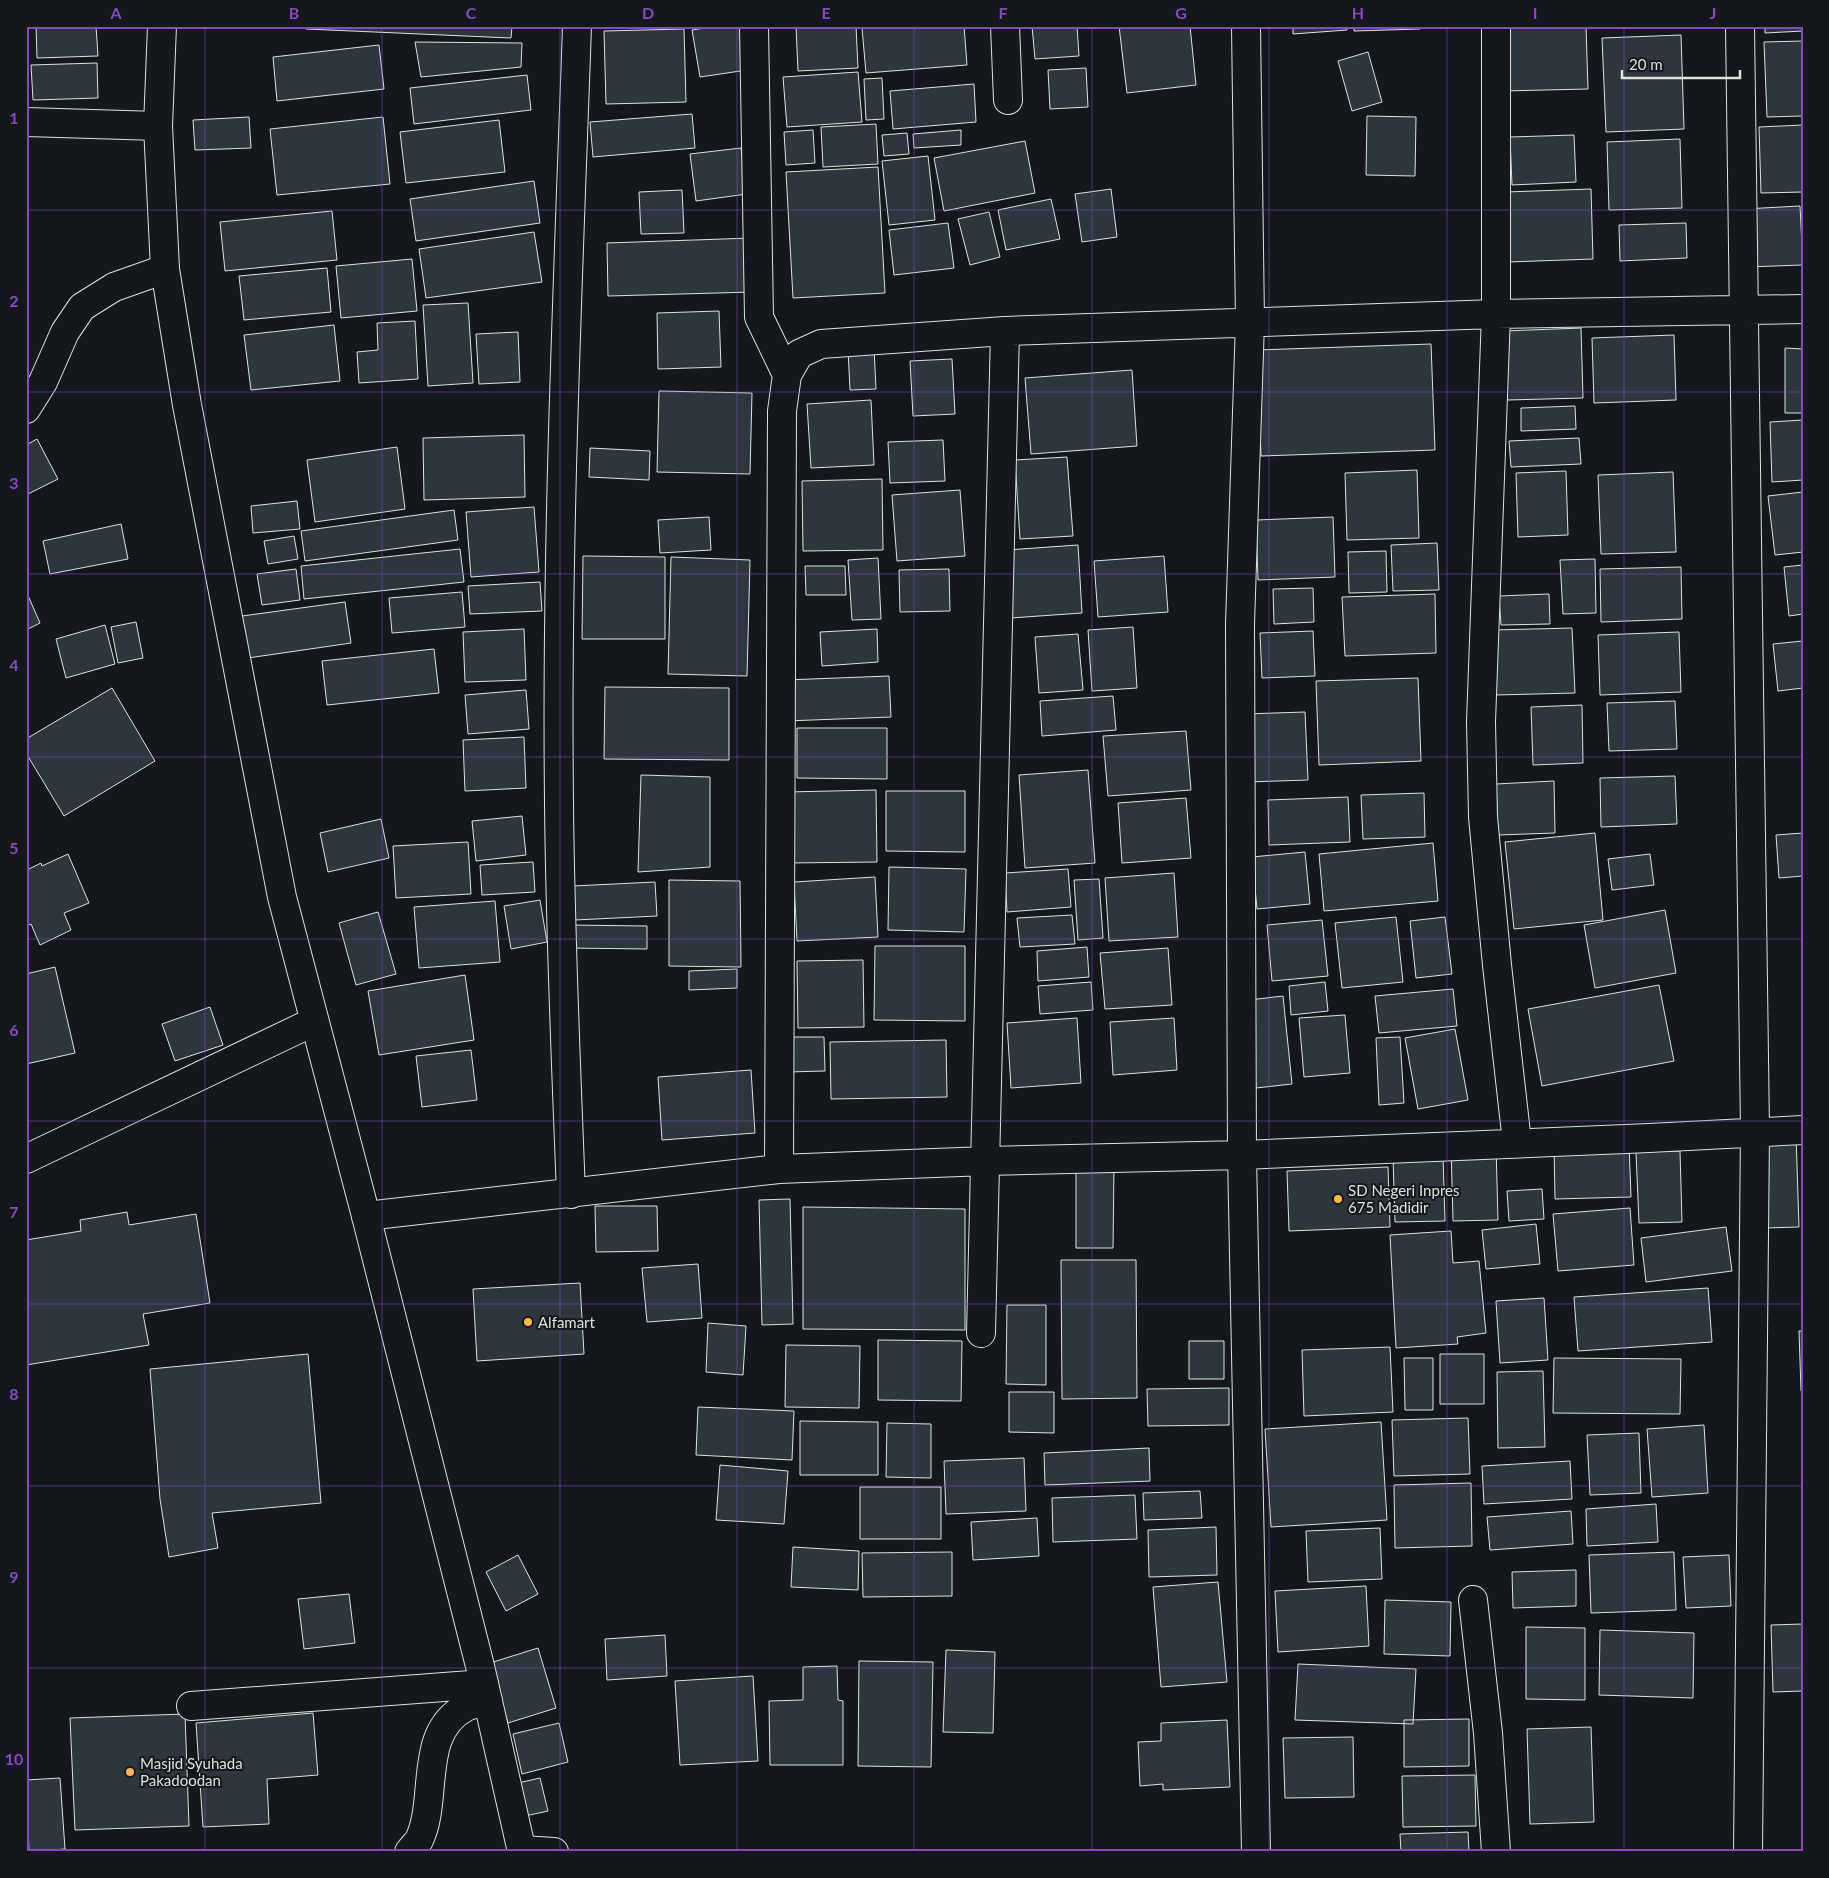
<svg xmlns="http://www.w3.org/2000/svg" width="1829" height="1878" viewBox="0 0 1829 1878" font-family="Lato,sans-serif">
<rect width="100%" height="100%" fill="#14181c"/>
<path fill="#2c363c" stroke="#d8e6dc" d="M36 26H96L98 56 37 58Z
M306 26H512L511 38 306 29Z
M717 26H748L754 69 700 77 692 30Z
M796 26H856L858 68 798 71Z
M882 26H964L967 65 866 73 862 28Z
M1032 26H1077L1079 56 1035 59Z
M1119 26H1190L1196 85 1127 93Z
M1293 26H1347V30L1293 34Z
M1354 26H1420V29L1354 31Z
M1501 26H1586L1588 89 1503 91Z
M1765 26H1803V31L1765 33Z
M684 29 686 102 606 104 604 31Z
M1681 35 1684 129 1606 132 1602 38Z
M1803 41V116L1767 117 1764 42Z
M415 42 522 43 521 67 421 77Z
M379 45 384 89 277 101 273 57Z
M1368 52 1382 102 1352 111 1338 61Z
M97 63 98 98 33 100 31 65Z
M1086 68 1088 107 1050 109 1048 70Z
M858 72 862 122 787 127 783 77Z
M527 75 531 110 414 124 410 88Z
M882 78 884 119 866 120 864 79Z
M974 84 976 122 893 129 890 91Z
M692 114 695 148 593 157 590 122Z
M1367 116 1416 117 1415 176 1366 175Z
M249 117 251 148 195 150 193 120Z
M383 117 390 184 277 195 270 129Z
M499 120 505 172 406 183 400 132Z
M876 124 878 164 823 167 821 127Z
M1803 125V192L1761 193 1759 127Z
M813 130 815 163 786 165 784 132Z
M961 130V145L914 148 913 134Z
M907 133 909 154 884 156 882 135Z
M1574 135 1576 182 1512 185 1510 137Z
M1680 139 1682 208 1609 210 1607 142Z
M1025 141 1035 193 944 211 934 158Z
M741 148 747 194 696 201 690 154Z
M928 156 935 220 889 225 882 161Z
M878 167 885 293 793 298 786 172Z
M534 181 540 223 416 241 410 199Z
M1111 189 1117 237 1082 242 1075 194Z
M1591 189 1593 259 1508 262 1506 192Z
M682 190 684 233 641 234 639 192Z
M1051 199 1060 239 1006 250 998 210Z
M1800 206 1803 265 1746 267 1744 209Z
M332 211 337 260 225 271 220 222Z
M989 212 1000 257 970 265 958 219Z
M948 223 954 268 894 275 889 230Z
M1686 223 1687 258 1620 261 1619 225Z
M534 232 542 282 426 298 419 249Z
M752 238 753 292 608 296 607 243Z
M412 259 417 311 341 318 336 266Z
M327 268 331 312 244 320 239 276Z
M468 303 473 383 428 386 423 305Z
M719 311 721 367 658 369 657 313Z
M415 321 418 379 359 383 357 352 378 350 377 323Z
M334 325 340 381 251 390 244 335Z
M1581 328 1583 398 1507 400 1504 331Z
M518 332 520 382 479 384 476 334Z
M1674 335 1676 400 1594 403 1592 338Z
M1431 344 1435 450 1261 456 1257 350Z
M874 347 876 389 850 390 848 349Z
M1785 348 1803 349V413H1785Z
M952 359 955 414 913 416 910 361Z
M1132 370 1137 446 1031 454 1025 378Z
M659 391 752 393 750 474 657 472Z
M871 400 874 465 811 468 807 404Z
M1575 406 1576 429 1521 431V408Z
M1803 420V480L1772 482 1770 422Z
M524 435 525 497 424 500 423 438Z
M1579 438 1581 464 1511 467 1509 441Z
M37 439 58 479 26 495V445Z
M943 440 945 481 890 483 888 442Z
M397 447 405 509 315 522 307 460Z
M590 448 650 451 649 480 589 477Z
M1067 457 1073 536 1020 539 1015 460Z
M1417 470 1419 538 1347 540 1345 473Z
M1566 471 1568 535 1518 537 1516 473Z
M1673 472 1676 552 1601 554 1598 475Z
M882 479 883 550 803 551 802 481Z
M960 490 965 556 897 561 892 495Z
M1803 492V552L1775 555 1768 496Z
M297 501 300 529 253 533 251 506Z
M534 507 539 572 471 577 466 512Z
M454 510 458 540 305 561 301 531Z
M709 517 711 550 660 553 658 520Z
M1333 517 1335 577 1258 580 1256 520Z
M121 524 128 559 50 574 43 541Z
M294 536 298 559 268 564 264 541Z
M1437 543 1439 590 1393 591 1391 545Z
M1078 545 1082 613 1011 618 1007 550Z
M460 549 464 582 304 599 301 566Z
M1386 551 1387 592 1349 593 1348 552Z
M583 556 665 557V639H582Z
M1164 556 1168 612 1098 617 1094 561Z
M671 557 750 560 747 676 668 674Z
M878 558 881 619 852 620 848 560Z
M1595 559 1596 613 1563 614 1560 560Z
M1803 565V614L1789 616 1784 567Z
M805 566H845L846 595H806Z
M1681 567 1682 619 1601 622 1600 569Z
M296 569 300 600 262 605 257 574Z
M949 569 950 611 900 612 899 570Z
M540 582 542 611 470 614 468 586Z
M1313 588 1314 622 1274 624 1273 589Z
M26 591 40 623 26 630Z
M462 592 465 627 392 633 389 598Z
M1435 594 1436 653 1345 656 1342 597Z
M1549 594 1550 624 1501 625 1499 596Z
M345 602 351 643 248 658 242 616Z
M136 622 143 658 118 663 111 627Z
M105 625 115 664 66 678 56 639Z
M1133 627 1137 688 1092 691 1088 630Z
M1572 628 1575 693 1496 695 1493 630Z
M524 629 526 680 465 682 463 632Z
M877 629 878 662 822 666 820 632Z
M1313 631 1315 676 1262 678 1260 633Z
M1679 632 1681 692 1600 695 1598 635Z
M1078 634 1083 690 1039 693 1035 637Z
M1803 641V688L1778 691 1773 644Z
M434 649 439 693 327 705 322 661Z
M889 676 891 717 786 721 785 680Z
M1418 678 1421 761 1319 765 1316 681Z
M605 687 729 688V760L604 759Z
M112 688 155 761 64 816 26 753V739Z
M526 690 529 729 468 734 465 695Z
M1113 696 1116 730 1042 736 1040 701Z
M1675 701 1677 749 1609 751 1607 703Z
M1582 705 1583 763 1533 765 1531 707Z
M1305 712 1308 780 1247 782 1245 714Z
M797 728H887V779L797 778Z
M1186 731 1191 790 1108 796 1103 736Z
M524 737 526 788 465 791 463 740Z
M1088 770 1095 863 1025 868 1019 775Z
M641 775 710 777V867L638 872Z
M1675 776 1677 824 1601 827 1600 778Z
M1554 781 1555 833 1498 835 1496 784Z
M876 790 877 862 787 863 786 792Z
M886 791H965V852L886 851Z
M1424 793 1425 837 1363 839 1361 795Z
M1348 797 1350 842 1269 845 1268 800Z
M1186 798 1191 858 1122 863 1118 803Z
M522 816 526 855 476 861 472 821Z
M381 819 389 858 328 872 320 833Z
M1595 833 1603 920 1514 929 1505 842Z
M1803 833V876L1779 878 1776 835Z
M468 842 471 894 396 898 393 846Z
M1433 843 1438 901 1324 911 1319 854Z
M1305 852 1310 904 1257 909 1252 857Z
M68 854 89 903 64 913 71 930 40 945 31 924 26 926V867L27 870 41 863 42 866Z
M1650 854 1654 885 1612 890 1608 859Z
M533 862 535 892 482 895 480 865Z
M889 867 966 869 964 932 888 930Z
M1068 869 1071 907 1007 912 1005 873Z
M1174 873 1178 937 1109 941 1105 878Z
M875 877 878 937 797 941 794 882Z
M1099 879 1103 938 1078 940 1074 880Z
M669 880 740 881 741 967 669 966Z
M655 882 657 916 575 920 573 886Z
M540 900 547 942 511 949 504 906Z
M495 901 500 962 419 968 414 907Z
M1665 910 1676 973 1595 988 1584 925Z
M378 912 396 974 356 985 339 923Z
M1072 915 1075 944 1020 947 1017 918Z
M1396 917 1403 982 1342 988 1335 923Z
M1445 917 1452 974 1416 978 1410 921Z
M1322 920 1328 976 1272 981 1267 925Z
M568 925 647 926V949L567 948Z
M875 946H965V1021L874 1020Z
M1087 947 1089 977 1038 981 1037 951Z
M1168 948 1172 1005 1105 1009 1100 953Z
M863 960 864 1027 798 1028 797 961Z
M55 967 75 1053 26 1064V974Z
M737 969V988L689 990V971Z
M465 975 474 1040 379 1055 368 991Z
M1091 982 1093 1010 1040 1014 1038 986Z
M1325 982 1328 1011 1291 1015 1289 986Z
M1659 985 1674 1061 1542 1086 1528 1009Z
M1453 989 1457 1026 1379 1033 1375 996Z
M1283 996 1292 1084 1256 1088 1249 1000Z
M210 1007 223 1045 175 1061 162 1024Z
M1345 1015 1350 1073 1304 1077 1299 1018Z
M1077 1018 1081 1083 1011 1088 1007 1023Z
M1174 1018 1177 1070 1113 1075 1110 1022Z
M1455 1029 1468 1100 1418 1109 1405 1038Z
M787 1037H824L825 1071 787 1072Z
M1400 1037 1404 1103 1379 1105 1376 1038Z
M946 1040 947 1097 831 1099 830 1042Z
M471 1050 477 1100 422 1107 416 1056Z
M751 1070 755 1133 662 1140 658 1077Z
M1796 1134 1799 1227 1765 1228 1762 1135Z
M1629 1144 1631 1197 1555 1199 1554 1146Z
M1496 1145 1498 1220 1453 1221 1451 1147Z
M1680 1151 1682 1222 1639 1223 1636 1152Z
M1443 1155 1445 1221 1395 1222 1393 1157Z
M1076 1166 1114 1167 1113 1248H1076Z
M1388 1167 1390 1227 1289 1231 1287 1171Z
M1542 1189 1544 1219 1509 1221 1507 1191Z
M790 1199 793 1324 762 1325 759 1200Z
M595 1206H657L658 1251 596 1252Z
M803 1207 965 1209V1330L803 1329Z
M1630 1208 1634 1265 1558 1271 1553 1214Z
M127 1212 129 1225 196 1214 210 1303 143 1314 149 1345 26 1365V1240L81 1231 80 1220Z
M1536 1224 1540 1264 1486 1269 1482 1230Z
M1726 1227 1732 1271 1646 1282 1641 1238Z
M1451 1231 1453 1263 1479 1261 1486 1333 1457 1337 1458 1344 1396 1348 1390 1235Z
M1061 1260H1136L1137 1398 1062 1399Z
M698 1264 702 1318 647 1322 642 1268Z
M580 1283 584 1354 477 1361 473 1289Z
M1708 1288 1712 1342 1578 1351 1574 1297Z
M1544 1298 1548 1360 1500 1363 1496 1301Z
M1007 1305H1046V1385L1006 1384Z
M708 1323 746 1326 743 1375 706 1372Z
M1799 1331H1803V1391H1801Z
M878 1340 962 1341 961 1401 878 1400Z
M1189 1341H1224V1379H1189Z
M786 1345 860 1346 859 1408 785 1407Z
M1390 1347 1393 1412 1304 1416 1302 1350Z
M308 1354 321 1503 212 1513 218 1548 169 1557 160 1499 150 1369Z
M1440 1354H1484V1404H1440Z
M1404 1358H1433V1410H1405Z
M1554 1358 1681 1359 1680 1414 1553 1413Z
M1543 1371 1545 1447 1498 1448 1497 1372Z
M1229 1388V1425L1148 1426 1147 1389Z
M1009 1392H1054V1433L1009 1432Z
M698 1407 794 1411 792 1460 696 1455Z
M1468 1418 1470 1474 1394 1476 1392 1420Z
M800 1421 878 1422V1475H800Z
M1381 1422 1387 1520 1271 1527 1265 1429Z
M887 1423 931 1424V1478L886 1477Z
M1704 1425 1708 1493 1652 1497 1647 1429Z
M1639 1433 1641 1493 1590 1495 1587 1435Z
M1149 1448 1150 1481 1045 1485 1044 1453Z
M1024 1458 1026 1511 946 1514 944 1461Z
M1570 1461 1572 1499 1484 1504 1482 1466Z
M720 1465 788 1471 784 1524 716 1520Z
M1471 1483 1472 1546 1395 1548 1394 1485Z
M860 1487H941V1539H860Z
M1200 1491 1202 1518 1144 1520 1143 1493Z
M1135 1495 1137 1539 1053 1542 1052 1498Z
M1656 1504 1658 1542 1587 1546 1586 1509Z
M1571 1511 1573 1544 1490 1550 1487 1517Z
M1037 1518 1039 1556 973 1560 971 1522Z
M1216 1527 1217 1575 1149 1577 1148 1530Z
M1380 1528 1382 1579 1308 1582 1306 1531Z
M793 1547 859 1551 858 1590 791 1587Z
M952 1552V1596L863 1597 862 1553Z
M1674 1552 1676 1610 1591 1613 1589 1555Z
M518 1555 538 1594 506 1611 486 1572Z
M1729 1555 1731 1606 1686 1608 1683 1557Z
M1576 1570V1606L1513 1608 1512 1572Z
M1218 1582 1227 1682 1161 1687 1153 1587Z
M1366 1586 1369 1646 1278 1652 1275 1591Z
M349 1594 355 1643 304 1649 298 1599Z
M1385 1600 1451 1602 1450 1656 1384 1654Z
M1803 1624V1691L1773 1692 1771 1625Z
M1526 1627 1585 1628V1700L1526 1699Z
M1600 1630 1694 1633 1693 1698 1599 1695Z
M665 1635 667 1676 607 1680 605 1639Z
M538 1648 556 1708 508 1723 490 1663Z
M946 1650 995 1652 993 1733 943 1732Z
M859 1661 933 1662 931 1767 858 1766Z
M1298 1664 1416 1669 1413 1724 1295 1720Z
M837 1666 838 1700 843 1701V1765H770L769 1701 803 1700V1667Z
M753 1676 758 1761 680 1765 675 1681Z
M313 1713 318 1775 267 1779 269 1824 203 1827 196 1723Z
M185 1714 189 1826 75 1830 70 1718Z
M1469 1719V1766L1404 1767V1720Z
M1227 1720 1230 1787 1163 1790V1784L1140 1786 1138 1742 1161 1741V1723Z
M559 1723 568 1762 522 1774 513 1734Z
M1591 1727 1594 1822 1530 1824 1527 1729Z
M1353 1737 1354 1797 1285 1798 1283 1738Z
M1475 1775 1476 1826 1403 1827 1402 1776Z
M60 1778 65 1849 29 1852 26 1780Z
M540 1778 548 1811 525 1816 518 1783Z
M1468 1832 1469 1852H1401L1400 1834Z"/>
<g fill="none" stroke-linecap="round" stroke-linejoin="round">
<g stroke="#d8e6dc" stroke-width="30">
<path id="street" d="M754 26 759 317 787 375
M1005 26 1008 100
M1246 26 1250 322 1240 624 1242 1155 1256 1852
M1496 26V314L1481 722 1483 817 1497 965 1517 1142
M1740 26 1755 1131 1748 1852
M26 122 158 126
M26 409 43 382 65 332 82 307 114 287 165 269
M26 1159 313 1022
M779 1169 782 411 787 375 799 354 821 344 1005 331 1496 314 1803 309
M571 1194C566 1063 560 932 559 801 556 543 568 284 577 26
M366 1216 779 1169 986 1161 1242 1155 1649 1138 1803 1130
M981 1333 1005 331
M1473 1600 1488 1733 1496 1852
M191 1706 484 1684
M522 1850 554 1852
M409 1852C412 1848 416 1844 419 1840 439 1799 417 1732 466 1707 472 1704 481 1703 488 1701"/>
</g>
<g stroke="#d8e6dc" stroke-width="30">
<path id="secondary" d="M162 26 158 126 165 269 187 405 282 897 366 1216 480 1666 522 1852"/>
</g>
<use href="#street" stroke="#14181c" stroke-width="28"/>
<use href="#secondary" stroke="#14181c" stroke-width="28"/>
</g>
<path fill="none" stroke="#8948c3" stroke-width="1" stroke-opacity="0.55" d="M205 26V1852M382 26V1852M560 26V1852M737 26V1852M914 26V1852M1092 26V1852M1269 26V1852M1447 26V1852M1624 26V1852M26 210H1803M26 392H1803M26 574H1803M26 757H1803M26 939H1803M26 1121H1803M26 1304H1803M26 1486H1803M26 1668H1803"/>
<g fill="#ffb74d" stroke="#14181c" stroke-width="2">
<circle cx="1338" cy="1199" r="5"/>
<circle cx="528" cy="1322" r="5"/>
<circle cx="130" cy="1772" r="5"/>
</g>
<g text-anchor="middle" dominant-baseline="central" stroke-width="4" stroke-linejoin="round" paint-order="stroke">
<g font-size="15" fill="#d8e6dc" stroke="#14181c" text-anchor="start">
<text x="1348" y="1190">SD Negeri Inpres<tspan x="1348" dy="17">675 Madidir</tspan></text>
<text x="538" y="1322">Alfamart</text>
<text x="140" y="1763">Masjid Syuhada<tspan x="140" dy="17">Pakadoodan</tspan></text>
</g>
</g>
<rect width="1829" height="1878" fill="none" stroke="#14181c" stroke-width="55"/>
<path d="M1622 70v8h118v-8" fill="none" stroke="#d8e6dc" stroke-width="2.5"/>
<text x="1629" y="70" font-size="15" fill="#d8e6dc" stroke="#14181c" stroke-width="4" paint-order="stroke">20 m</text>
<rect x="28" y="28" width="1774" height="1822" fill="none" stroke="#8948c3" stroke-width="2"/>
<g font-size="16" text-anchor="middle" font-weight="bold" fill="#8948c3">
<text x="116" y="19">A</text>
<text x="294" y="19">B</text>
<text x="471" y="19">C</text>
<text x="648" y="19">D</text>
<text x="826" y="19">E</text>
<text x="1003" y="19">F</text>
<text x="1181" y="19">G</text>
<text x="1358" y="19">H</text>
<text x="1535" y="19">I</text>
<text x="1713" y="19">J</text>
<text x="14" y="124">1</text>
<text x="14" y="307">2</text>
<text x="14" y="489">3</text>
<text x="14" y="671">4</text>
<text x="14" y="854">5</text>
<text x="14" y="1036">6</text>
<text x="14" y="1218">7</text>
<text x="14" y="1400">8</text>
<text x="14" y="1583">9</text>
<text x="14" y="1765">10</text>
</g>
</svg>
